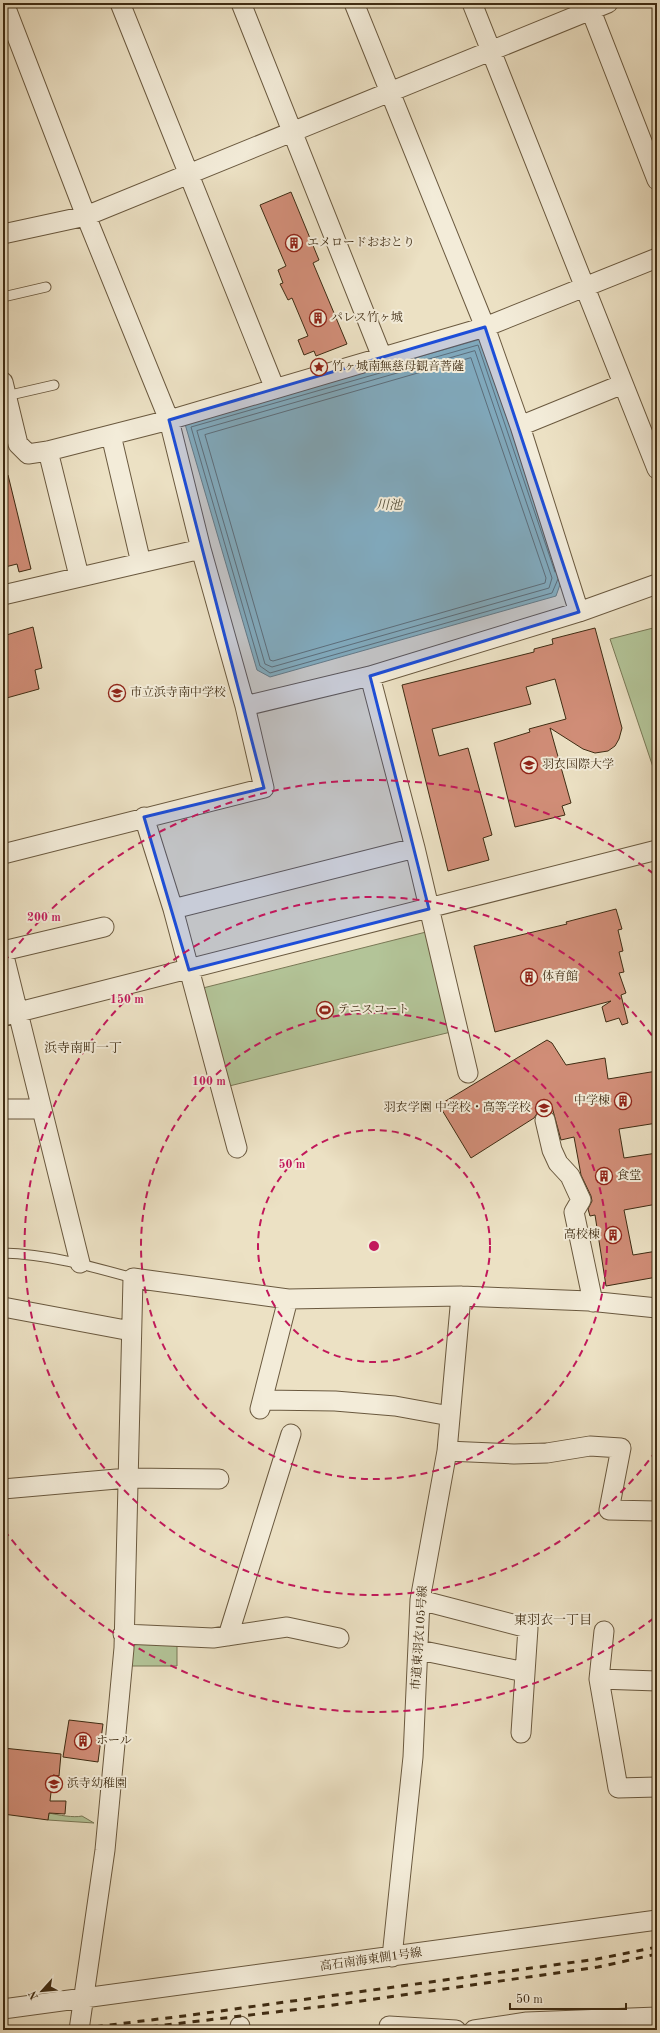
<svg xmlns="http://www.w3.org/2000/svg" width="660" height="2033" viewBox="0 0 660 2033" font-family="'Old Standard TT','Noto Serif JP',serif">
<rect width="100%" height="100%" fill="#ece1c4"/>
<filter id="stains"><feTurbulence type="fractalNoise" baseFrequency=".005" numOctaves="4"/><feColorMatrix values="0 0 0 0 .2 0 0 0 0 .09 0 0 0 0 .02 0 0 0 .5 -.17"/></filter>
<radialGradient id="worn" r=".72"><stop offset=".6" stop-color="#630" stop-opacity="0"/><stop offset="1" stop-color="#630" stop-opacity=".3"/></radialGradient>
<path fill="#b3c498" stroke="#797856" d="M657 627V779L610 639Z
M430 931 455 1031 221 1088 195 990Z
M127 1643 177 1645V1666H127Z
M49 1813C58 1815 74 1818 82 1816L94 1823 48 1820Z"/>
<path fill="#99beb4" stroke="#758474" d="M481 339 562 579 556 596 270 677 257 670 185 424Z"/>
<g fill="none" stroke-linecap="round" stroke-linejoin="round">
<path stroke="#6c7564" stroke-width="1" d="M475 351 552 578 549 588 272 667 265 664 197 431Z
M471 358 546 578 545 583 273 661 270 660 205 435Z
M555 572 478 345 191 427 260 666 270 673 552 593 558 579"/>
</g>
<path fill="#d08d77" stroke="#3f2c13" d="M291 192 319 260 313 263 347 344 316 356 314 351 304 355 298 340 308 336 292 298 288 300 280 284 283 283 278 270 286 266 260 205Z
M3 475H8L31 569 19 572 17 564 5 567 3 560Z
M33 627 42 668 35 670 39 689 3 699V636Z
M595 628 622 728 619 739 615 746 608 751 595 753 583 749 550 728 571 803 562 806 565 815 515 827 494 743 530 732 529 729 566 719 555 679 526 687 531 704 432 729 439 756 468 748 492 835 483 838 489 860 448 871 402 685 534 652V649L553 644 552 639Z
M616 909 622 929 618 930 623 951 619 952 624 972 619 973 626 993 621 995 628 1023 622 1025 619 1018 606 1022 602 1007 611 1001 495 1032 474 946 567 924 566 922Z
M547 1040 552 1043 566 1065 605 1058 608 1079 657 1071V1123L619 1129 624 1158 657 1153V1204L624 1210 633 1255 657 1251V1277L606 1286 595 1215 590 1216 588 1209 592 1201 591 1196 581 1175 574 1137 561 1140 552 1107 538 1112 534 1118 471 1158 439 1105Z
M69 1720 103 1724 98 1762 63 1757Z
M3 1748 61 1754 59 1776 53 1775 50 1801H66L65 1814 49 1813 48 1820 3 1814Z"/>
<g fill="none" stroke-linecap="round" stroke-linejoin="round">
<g stroke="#6a593f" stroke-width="11">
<path id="service" d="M3 297 46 287
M6 396 54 385
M3 1253C47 1254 90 1266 133 1278"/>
</g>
<g stroke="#6a593f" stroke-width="21">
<path id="minor" d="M120 3 275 389
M241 3 382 357
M354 3 485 327 520 426 579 612
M472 3 657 469
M588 3 657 180
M3 234 86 216 608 3
M3 382 18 444 28 454 48 451 169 420 485 327 657 258
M520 426 623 384
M111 435 141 563
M48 451 79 576
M3 595 201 549
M370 676 415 848 468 1073
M245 706 370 676 579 612 657 584
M144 817 173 909 237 1148
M3 854 264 788 245 706 201 549 169 420 86 216 4 3
M173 909 415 848
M3 951 104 927
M3 952 80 1263
M3 1016 657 850
M3 1109H42
M545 1120 552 1150 558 1163 570 1176 581 1200 574 1212 593 1302
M3 1307 131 1331
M263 1400 335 1401 395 1406 450 1416
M260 1409 288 1299
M447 1451 514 1454 547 1453 590 1446 621 1448 609 1510 657 1511
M3 1489 128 1478 219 1479
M420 1600 528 1628 521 1733
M604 1631 599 1679 618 1788 657 1787
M123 1634 213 1638 287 1627 339 1638
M228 1636 291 1434
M419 1650 525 1672
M599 1679 657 1681
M392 1957 413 1757 420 1600 447 1451 461 1296
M3 2009 657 1920
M79 2030 105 1850 124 1648 133 1278 288 1299 461 1296 589 1301 657 1308
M240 2030V2026
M389 2030V2026L456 2030
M474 2030 527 2022 657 2017"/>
</g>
<use href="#service" stroke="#f3ecd9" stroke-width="9"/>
<use href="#minor" stroke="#f3ecd9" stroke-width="19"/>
<path stroke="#3f2c13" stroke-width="3" stroke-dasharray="7 7" stroke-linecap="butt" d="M68 2030 184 2016 597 1959 657 1947
M123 2030 326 2006 598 1967 657 1954"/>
</g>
<path fill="#1d4ed8" fill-opacity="0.2" stroke="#1d4ed8" stroke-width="3" stroke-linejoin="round" d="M485 327 579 612 370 676 429 909 189 970 144 817 264 788 169 420Z"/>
<g fill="none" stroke="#c2185b" stroke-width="2" stroke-dasharray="7 5">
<circle cx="374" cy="1246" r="116"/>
<circle cx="374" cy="1246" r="233"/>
<path d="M656 1451A349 349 0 1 1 656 1041"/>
<path d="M654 1618A466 466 0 0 1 4 1530M4 962A466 466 0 0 1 654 874"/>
</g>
<defs>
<g id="building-ring" transform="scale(0.9)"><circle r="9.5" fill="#f3ecd9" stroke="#8f2418" stroke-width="1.5"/><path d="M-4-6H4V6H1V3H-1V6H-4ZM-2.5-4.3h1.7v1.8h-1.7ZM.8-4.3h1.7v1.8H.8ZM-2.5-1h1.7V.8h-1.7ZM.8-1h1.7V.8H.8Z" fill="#8f2418"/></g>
<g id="sight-ring" transform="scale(0.9)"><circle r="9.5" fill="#f3ecd9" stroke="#8f2418" stroke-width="1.5"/><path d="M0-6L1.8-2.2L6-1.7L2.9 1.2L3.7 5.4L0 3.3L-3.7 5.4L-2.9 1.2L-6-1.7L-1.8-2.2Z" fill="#8f2418"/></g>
<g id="school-ring" transform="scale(0.9)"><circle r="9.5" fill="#f3ecd9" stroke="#8f2418" stroke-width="1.5"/><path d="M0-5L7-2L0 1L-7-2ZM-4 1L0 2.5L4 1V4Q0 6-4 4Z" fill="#8f2418"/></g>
<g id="stadium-ring" transform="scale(0.9)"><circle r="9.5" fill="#f3ecd9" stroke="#8f2418" stroke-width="1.5"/><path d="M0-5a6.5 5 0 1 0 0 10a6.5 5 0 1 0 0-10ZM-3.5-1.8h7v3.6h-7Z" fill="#8f2418"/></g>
</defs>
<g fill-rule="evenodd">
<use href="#building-ring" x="294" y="243"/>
<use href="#building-ring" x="318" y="318"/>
<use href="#sight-ring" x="319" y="367"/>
<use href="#school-ring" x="117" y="693"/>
<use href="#school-ring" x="529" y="765"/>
<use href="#building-ring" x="529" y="977"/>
<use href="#stadium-ring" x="325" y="1010"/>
<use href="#building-ring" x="623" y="1101"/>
<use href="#school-ring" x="544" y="1108"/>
<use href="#building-ring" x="604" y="1176"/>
<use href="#building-ring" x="613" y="1235"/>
<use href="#building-ring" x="83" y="1741"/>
<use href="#school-ring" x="54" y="1784"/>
</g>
<g text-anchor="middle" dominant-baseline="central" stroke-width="4" stroke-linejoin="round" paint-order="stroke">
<g font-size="12" fill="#3f2c13" stroke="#f3ecd9" text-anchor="start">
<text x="307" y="243">エメロードおおとり</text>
<text x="331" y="318">パレス竹ヶ城</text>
<text x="332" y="367">竹ヶ城南無慈母観音菩薩</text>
<text x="130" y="693">市立浜寺南中学校</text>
<text x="542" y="765">羽衣国際大学</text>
<text x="542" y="977">体育館</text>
<text x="338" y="1010">テニスコート</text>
<text x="610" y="1101" text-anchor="end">中学棟</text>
<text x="531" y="1108" text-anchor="end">羽衣学園 中学校・高等学校</text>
<text x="617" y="1176">食堂</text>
<text x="600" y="1235" text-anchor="end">高校棟</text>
<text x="96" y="1741">ホール</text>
<text x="67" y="1784">浜寺幼稚園</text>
</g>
<g font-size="12" fill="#3f2c13" stroke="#f3ecd9">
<text transform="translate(420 1638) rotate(-86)">市道東羽衣105号線</text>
<text transform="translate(371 1960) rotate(-8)">高石南海東側1号線</text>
</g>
<g font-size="13" font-style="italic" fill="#56503b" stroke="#f3ecd9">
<text x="389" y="505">川池</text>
</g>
<g font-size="13" fill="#3f2c13" stroke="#f3ecd9">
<text x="83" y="1048">浜寺南町一丁</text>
<text x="553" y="1620">東羽衣一丁目</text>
</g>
</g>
<circle cx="374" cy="1246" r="6" fill="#c2185b" stroke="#f3ecd9" stroke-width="2"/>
<g font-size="12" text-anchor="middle" font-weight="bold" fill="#c2185b" stroke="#f3ecd9" stroke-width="4" stroke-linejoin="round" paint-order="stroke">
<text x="44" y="921">200 m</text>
<text x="127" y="1003">150 m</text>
<text x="209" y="1085">100 m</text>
<text x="292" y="1168">50 m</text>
</g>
<rect width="660" height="2033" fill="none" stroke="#ece1c4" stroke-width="16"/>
<rect x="4" y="4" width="652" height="2025" fill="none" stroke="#3f2c13" stroke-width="2"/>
<rect x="8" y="8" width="644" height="2017" fill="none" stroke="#3f2c13"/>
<g transform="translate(42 1991) rotate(243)" stroke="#f3ecd9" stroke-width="3" paint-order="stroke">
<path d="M0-3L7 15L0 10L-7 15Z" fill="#3f2c13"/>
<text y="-6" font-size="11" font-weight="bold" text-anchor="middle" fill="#3f2c13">N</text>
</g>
<path d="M510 2003v6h116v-6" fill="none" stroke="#3f2c13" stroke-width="2"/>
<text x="516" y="2003" font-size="12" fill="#3f2c13" stroke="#f3ecd9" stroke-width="3" paint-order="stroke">50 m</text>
<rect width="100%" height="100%" filter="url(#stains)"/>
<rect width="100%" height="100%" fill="url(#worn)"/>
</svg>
